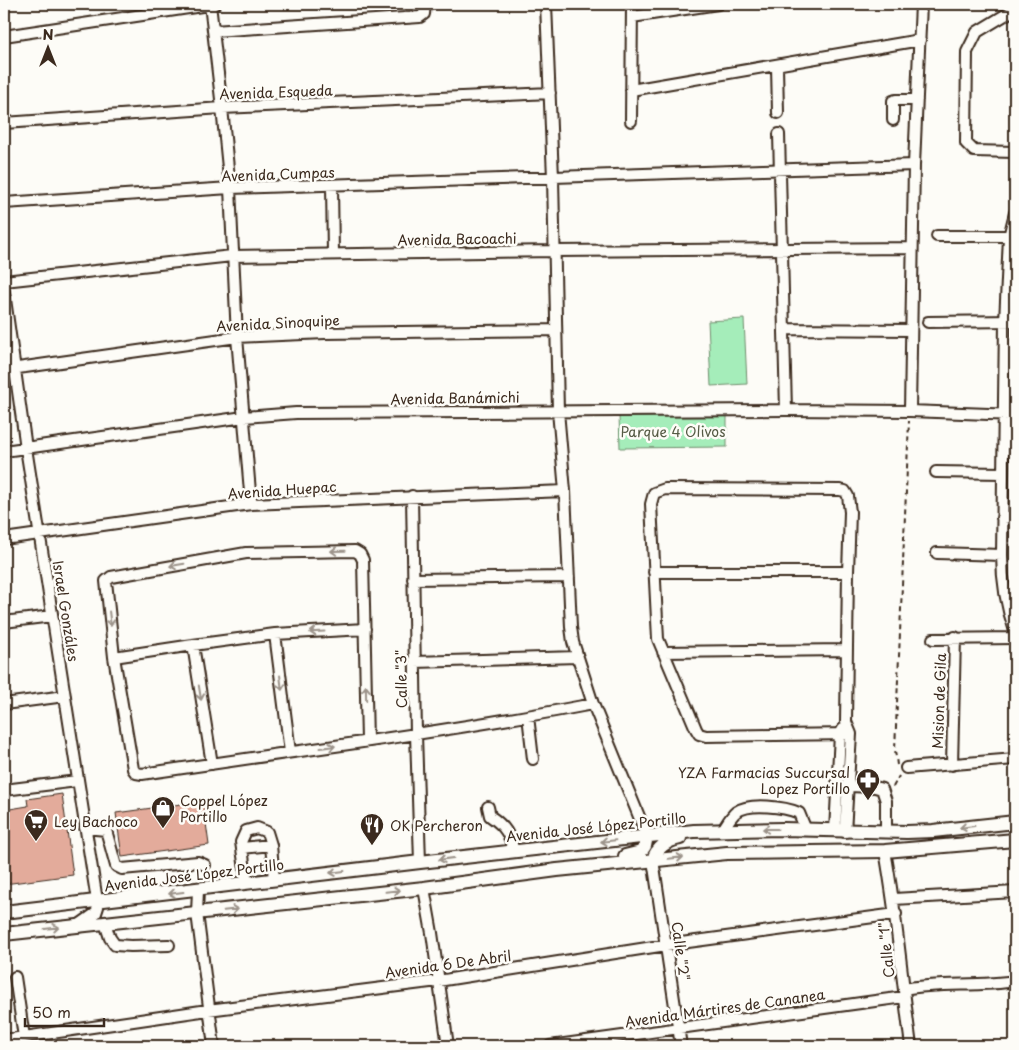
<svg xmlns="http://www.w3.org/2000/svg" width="1019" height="1050" viewBox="0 0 1019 1050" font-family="'Playpen Sans',sans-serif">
<rect width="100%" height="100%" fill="#fdfcf7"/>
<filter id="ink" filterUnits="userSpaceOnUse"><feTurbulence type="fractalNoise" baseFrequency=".02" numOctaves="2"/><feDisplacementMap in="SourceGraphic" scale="10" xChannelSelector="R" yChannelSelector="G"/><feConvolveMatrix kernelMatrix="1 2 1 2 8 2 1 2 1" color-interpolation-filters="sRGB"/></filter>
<g filter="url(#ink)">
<path fill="#a5edba" stroke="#708c6c" d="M744 319 747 384 711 386 708 321Z
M727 414V447L620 448 619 415Z"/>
<path fill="#e3ab9b" stroke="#3b2a1e" d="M62 794 73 875 4 884V810L28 806 27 799Z
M203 801 209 845 122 857 116 813Z"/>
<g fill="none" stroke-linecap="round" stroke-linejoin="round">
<g stroke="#3b2a1e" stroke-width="14">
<path id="minor" d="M210 4 222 108 230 188 237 337 251 504
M546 4 553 178 558 411 565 491 571 627 573 642 593 704 647 836
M1015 9 977 32 967 52 966 143 974 151 1015 152
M632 17 718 4
M213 31 420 17 424 14 425 4
M4 36 215 4
M777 66 778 113
M631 90 920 40
M893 120V101L896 100H917
M631 121 632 4
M4 123 222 108 550 93
M779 134 786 410
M332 186 333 254
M4 203 230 188 914 165
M1015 213 1009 237 1005 322 1002 555C1002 582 1006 606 1015 631
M937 236H1014
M4 281 232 256 555 251 912 248
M4 292 26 448 98 907 96 913 79 925
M928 322 1015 321
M785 329 910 330
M4 370 237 337 325 333 556 330
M910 411 914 165 921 4
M4 451 244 417 296 413 786 410 910 411 1015 415
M936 472 1003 473
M412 496 416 734 420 862
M1002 518 1015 516
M4 539 251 504 565 491
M937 553 1002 555
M654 572H848
M413 579 569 577
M4 622 52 616
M275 634 290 752
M933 639 1015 638
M193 645 212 764
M663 652 847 650
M114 657 193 645 275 634 365 629
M415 662 577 657
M4 704 65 696
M528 716 533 759
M367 741 363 560 360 554 355 551 246 553 111 577 106 581 114 657 133 769 136 773 142 774C193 767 243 759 293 752 393 738 494 723 593 704
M952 765 955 637
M906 768 1015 759
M848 786 875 787 882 789 886 801V832
M4 790 77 781
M488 807 490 816C506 827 509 834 514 851
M85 828 106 830 116 866 122 869 198 862 205 865
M722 831C726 825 731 816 736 812 750 802 785 807 799 813L806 830
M835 831 840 734 843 729
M845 832 851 734 846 722 848 572 850 512 848 496 845 491 840 490 665 489 654 493 651 504 658 639 696 729 699 734 706 736 851 734
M242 848 271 845
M885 851C897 916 902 981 911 1046
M653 860 681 1046
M247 883 241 842 246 831 257 828 267 832 271 845 274 880
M424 888 432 933 448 1046
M198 890 197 913 214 1046
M894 899 1015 892
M105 923 110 938 115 945 131 946 169 945
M15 977 24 1037
M904 989C940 982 978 987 1015 981
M4 1040 208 1010 438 981 666 945 896 914
M550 1046 904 997"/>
</g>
<g stroke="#3b2a1e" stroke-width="16">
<path id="major" d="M625 856 641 852 645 846 647 836
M653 860C656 848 668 840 680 838
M4 912 420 862 694 831 783 829 907 832 933 831 1015 822
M4 934 424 888 557 870 727 853 885 851 1015 840"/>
</g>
<path stroke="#3b2a1e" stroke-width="2" stroke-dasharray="5 4" stroke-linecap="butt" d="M897 765 895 750 909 421
M893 787 899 776"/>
<use href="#minor" stroke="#fdfcf7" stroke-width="10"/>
<use href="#major" stroke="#fdfcf7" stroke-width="12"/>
</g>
<defs><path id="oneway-shaft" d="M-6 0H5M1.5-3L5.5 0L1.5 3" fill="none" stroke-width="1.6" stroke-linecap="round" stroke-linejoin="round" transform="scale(1.25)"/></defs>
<g stroke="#9c938a">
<use href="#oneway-shaft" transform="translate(338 551) rotate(179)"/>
<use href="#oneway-shaft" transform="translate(177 565) rotate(170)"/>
<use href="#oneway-shaft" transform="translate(110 619) rotate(83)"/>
<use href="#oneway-shaft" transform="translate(317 632) rotate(177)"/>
<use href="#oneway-shaft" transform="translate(281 683) rotate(83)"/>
<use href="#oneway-shaft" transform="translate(200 693) rotate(81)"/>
<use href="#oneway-shaft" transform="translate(366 693) rotate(-91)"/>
<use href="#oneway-shaft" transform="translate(328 747) rotate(-8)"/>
<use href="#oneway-shaft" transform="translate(967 827) rotate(173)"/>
<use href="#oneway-shaft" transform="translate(770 829) rotate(180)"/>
<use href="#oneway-shaft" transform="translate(608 841) rotate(174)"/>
<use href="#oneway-shaft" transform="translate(676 858) rotate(-6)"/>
<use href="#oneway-shaft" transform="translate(446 859) rotate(173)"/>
<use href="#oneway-shaft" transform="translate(337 872) rotate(173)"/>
<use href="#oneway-shaft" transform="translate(393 891) rotate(-6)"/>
<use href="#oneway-shaft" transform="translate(176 893) rotate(173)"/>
<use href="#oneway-shaft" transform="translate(231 910) rotate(-6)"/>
<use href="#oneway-shaft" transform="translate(52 928) rotate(-7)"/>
</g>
</g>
<defs>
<g id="pharmacy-pin" transform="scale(1.25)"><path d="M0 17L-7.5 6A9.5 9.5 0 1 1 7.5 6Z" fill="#3b2a1e" stroke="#fdfcf7"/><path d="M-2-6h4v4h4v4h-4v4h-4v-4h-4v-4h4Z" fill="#fff"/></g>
<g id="shop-pin" transform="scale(1.25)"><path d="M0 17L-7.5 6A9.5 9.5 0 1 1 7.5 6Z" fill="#3b2a1e" stroke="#fdfcf7"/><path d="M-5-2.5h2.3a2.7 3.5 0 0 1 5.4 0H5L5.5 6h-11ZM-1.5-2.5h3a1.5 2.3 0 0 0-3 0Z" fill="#fff"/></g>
<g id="supermarket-pin" transform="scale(1.25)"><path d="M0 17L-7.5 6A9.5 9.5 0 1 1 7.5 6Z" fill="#3b2a1e" stroke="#fdfcf7"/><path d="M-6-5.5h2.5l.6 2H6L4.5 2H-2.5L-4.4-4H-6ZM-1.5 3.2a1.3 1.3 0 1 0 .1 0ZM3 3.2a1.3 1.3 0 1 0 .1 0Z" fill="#fff"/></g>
<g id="restaurant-pin" transform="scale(1.25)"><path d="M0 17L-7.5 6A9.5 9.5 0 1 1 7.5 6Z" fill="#3b2a1e" stroke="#fdfcf7"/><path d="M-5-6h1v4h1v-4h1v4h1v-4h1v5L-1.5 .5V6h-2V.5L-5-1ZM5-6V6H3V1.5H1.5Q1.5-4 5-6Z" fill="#fff"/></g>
</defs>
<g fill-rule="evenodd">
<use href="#pharmacy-pin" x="868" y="780"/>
<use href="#shop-pin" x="163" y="808"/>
<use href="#supermarket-pin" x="36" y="821"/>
<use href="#restaurant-pin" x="372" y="825"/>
</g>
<g text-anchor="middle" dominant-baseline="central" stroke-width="5" stroke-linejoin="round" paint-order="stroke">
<g font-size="14" fill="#3b2a1e" stroke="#fdfcf7">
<text transform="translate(276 92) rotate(-2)">Avenida Esqueda</text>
<text transform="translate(278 174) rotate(-2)">Avenida Cumpas</text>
<text transform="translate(457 239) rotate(-1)">Avenida Bacoachi</text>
<text transform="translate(278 323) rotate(-3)">Avenida Sinoquipe</text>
<text transform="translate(455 398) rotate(-1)">Avenida Banámichi</text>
<text transform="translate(282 490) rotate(-4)">Avenida Huepac</text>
<text transform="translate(66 611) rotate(81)">Israel Gonzáles</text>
<text transform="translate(401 679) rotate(-91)">Calle "3"</text>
<text transform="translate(939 701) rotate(-88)">Mision de Gila</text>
<text transform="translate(596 827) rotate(-6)">Avenida José López Portillo</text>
<text transform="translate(194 875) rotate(-7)">Avenida José López Portillo</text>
<text transform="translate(886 950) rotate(-96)">Calle "1"</text>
<text transform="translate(681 951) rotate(82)">Calle "2"</text>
<text transform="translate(448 964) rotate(-8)">Avenida 6 De Abril</text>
<text transform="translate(725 1008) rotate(-8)">Avenida Mártires de Cananea</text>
</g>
<g font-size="14" fill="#565b45" stroke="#fdfcf7">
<text x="673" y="431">Parque 4 Olivos</text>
</g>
<g font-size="14" fill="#3b2a1e" stroke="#fdfcf7" text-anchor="start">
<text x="850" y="772" text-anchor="end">YZA Farmacias Succursal<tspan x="850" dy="16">Lopez Portillo</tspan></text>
<text x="180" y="800">Coppel López<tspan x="180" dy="16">Portillo</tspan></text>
<text x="54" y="821">Ley Bachoco</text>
<text x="390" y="825">OK Percheron</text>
</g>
</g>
<rect width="1019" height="1050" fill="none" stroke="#fdfcf7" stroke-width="20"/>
<rect x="10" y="10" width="999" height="1030" fill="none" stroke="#3b2a1e" stroke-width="2" filter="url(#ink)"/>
<g transform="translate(48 48)" stroke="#fdfcf7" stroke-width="4" paint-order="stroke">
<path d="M0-4L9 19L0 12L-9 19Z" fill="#3b2a1e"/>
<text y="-8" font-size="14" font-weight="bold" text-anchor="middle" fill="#3b2a1e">N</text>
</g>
<path d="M25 1018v8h79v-8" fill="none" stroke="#3b2a1e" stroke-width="2.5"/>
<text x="32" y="1018" font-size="15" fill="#3b2a1e" stroke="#fdfcf7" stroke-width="4" paint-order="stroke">50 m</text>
</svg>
